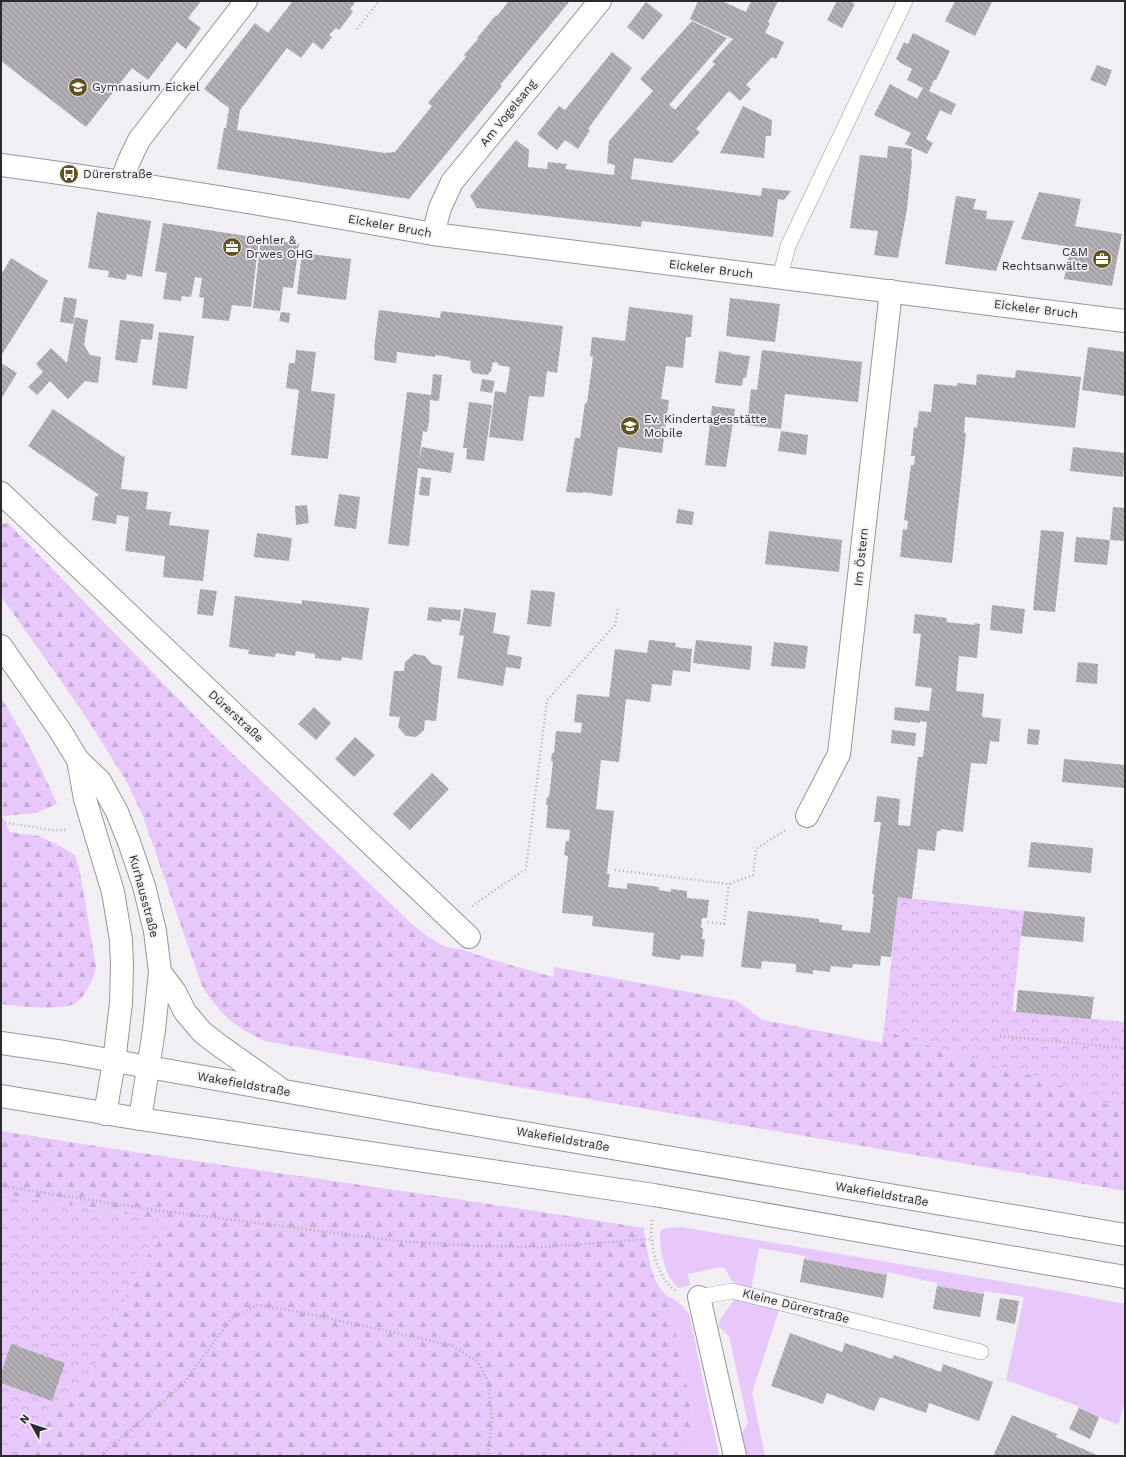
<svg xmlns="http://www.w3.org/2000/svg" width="1126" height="1457" viewBox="0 0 1126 1457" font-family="'Work Sans',sans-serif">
<defs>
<pattern id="forest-firs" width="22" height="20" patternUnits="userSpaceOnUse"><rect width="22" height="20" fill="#e8c7fb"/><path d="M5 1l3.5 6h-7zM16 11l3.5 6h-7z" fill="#c7abd7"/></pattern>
<pattern id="park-crowns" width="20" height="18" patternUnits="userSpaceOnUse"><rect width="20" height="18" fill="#e8c7fb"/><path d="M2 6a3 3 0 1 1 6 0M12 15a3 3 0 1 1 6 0" fill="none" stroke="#c7abd7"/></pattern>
<pattern id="building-back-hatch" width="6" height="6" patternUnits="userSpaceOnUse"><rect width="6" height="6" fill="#b2afb4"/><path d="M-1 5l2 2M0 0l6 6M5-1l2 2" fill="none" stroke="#918f93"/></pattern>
</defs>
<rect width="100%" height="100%" fill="#f2eff4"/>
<path fill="#e8c7fb" d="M1 785C4 795 1 806 3 816 4 822 8 827 10 833 15 849 8 866 4 882L1 881Z
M681 1227 1052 1290 1125 1304V1402L1118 1425 1079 1408 1078 1406 1006 1380 1024 1297 984 1291V1294L937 1286V1283L888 1272 887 1275 804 1259 805 1256 759 1248 751 1290C744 1287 735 1285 731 1279 727 1274 728 1269 721 1267L688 1274 690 1285 678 1288C673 1283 668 1276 666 1269 663 1261 657 1235 662 1229Z
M668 1297C677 1299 683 1307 689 1314L719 1456H680L695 1423Z
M736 1297 780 1307 752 1393 765 1456H749L746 1454 742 1433 748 1423 730 1340 729 1336 719 1327V1321Z"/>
<path fill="url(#forest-firs)" d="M8 523 217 739 412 924 427 936 445 947 460 949 493 960 553 977 554 967 737 1001 763 1020 882 1043 884 1030 971 1060 1031 1075 1081 1093 1125 1112V1191L524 1088 265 1041C234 1027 220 1014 202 986L143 816 127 782 82 711 1 596V524Z
M1 697C22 732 41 766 57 804L36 813 3 816 2 789 1 785Z
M10 832 39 836 58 845 75 855 81 877 96 967C93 979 87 994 77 1002 65 1012 16 1006 1 1004V881H4C8 865 14 849 10 832Z
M1 1131C215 1166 430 1193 644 1228 644 1234 645 1239 646 1244 650 1265 652 1282 668 1297L695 1423 680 1456H14L16 1448 20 1446 48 1419 92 1372 113 1323 139 1270 168 1221 1 1194Z"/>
<path fill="url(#park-crowns)" d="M898 897 1024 911 1012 1011 1125 1022V1112L1081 1093 1031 1075 971 1060 884 1030Z
M1 1194 168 1221 139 1270 113 1323 92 1372 48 1419 20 1446 16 1448 14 1456H1Z"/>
<path fill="url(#building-back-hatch)" d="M1 1H201L188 18 201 28 186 49 177 42 148 80 132 68 86 127 1 61Z
M293 1H356L350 9 353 11 352 13 340 29 339 30 336 28 329 35 332 37 322 50 313 42 301 58 287 48 240 110 237 130 385 153 395 152 432 106 428 103 466 57 464 55 478 39 477 38 496 15 497 16 509 1H570L500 85 502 86 409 199 217 169 224 128H226L229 108 204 89 255 23 268 33Z
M698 1H722L746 12 751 1H778L768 22 770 23 765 33 784 42 776 59 772 57 746 85 751 89 740 101 729 91 696 129 700 132 672 163 634 158 631 179 761 196 762 188 791 191 784 200 778 199 773 237 642 221 641 227 477 208 470 196 516 140 529 150 528 167 547 169 548 162 567 164 565 169 614 175 615 165 607 163 609 141 653 91 640 79 692 21 727 38 669 105 675 110 715 64 712 62 733 39 690 19Z
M837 1H849L855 4 842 28 827 20Z
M955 1 992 2 975 36 945 21Z
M646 2 663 15 643 40 627 27Z
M913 33 950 51 936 80H934L929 91 956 104 951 115 940 110 926 139 933 143 927 154 905 144 911 133 874 115 890 84 917 99 923 88 907 80 912 69 899 62V61L896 59 904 42 908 44Z
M612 52 632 68 588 129 590 130 578 149 565 140 557 150 537 134 559 106 565 110Z
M1097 65 1112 70 1106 86 1090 80Z
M743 106 772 120 771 136H766L764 158 720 153Z
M888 146 912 149 911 161H912L907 209 898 258 874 255 878 231 850 228 860 155 887 158Z
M1039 192 1081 199 1075 226 1122 234 1112 286 1064 279 1071 247 1021 239Z
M956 196 976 199 973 209 987 211 986 219 1014 221 996 271 945 264Z
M97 212 151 221 142 277 127 274 126 280 108 277 109 271 88 268Z
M163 223 259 238 251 307 232 305 229 321 202 318 204 298 199 297 202 278 195 277 191 297 182 296 181 301 163 299 167 273 155 271Z
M261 238 299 244 293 288 283 287 280 311 253 308Z
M302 253 351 259 346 300 297 294Z
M11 258 48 281 1 356V275Z
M64 297 77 299 73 324 60 322Z
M730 298 780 304 775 342 726 336Z
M629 307 693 315 691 337H686L683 368 666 366 661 399 669 400 662 453 618 447 612 496 583 492 582 493 566 492 575 438H580L585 403H587L593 357 590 356 592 337 625 341Z
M379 310 440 318 441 311 563 326 557 373 547 371 544 397 529 396 523 441 489 437 495 391 506 393 510 367 498 365V363L493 362 491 371 487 375 473 373 470 368 471 361 450 358V357L435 355V357L397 352 396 363 374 360 375 349H374Z
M281 312 290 313 289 323 279 321Z
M75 317 88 320 84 345 90 355 101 357 98 383 85 381 68 399 50 381 37 395 28 387 43 372 36 364 51 348 67 363Z
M120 320 154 324 152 340 141 339 137 363 115 360Z
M159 332 194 336 187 389 152 385Z
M1088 347 1125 352V396L1082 390Z
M296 350 316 352 311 391 335 394 328 459 291 455 299 390 286 388 289 363H295Z
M762 350 862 362 858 402 785 394 781 429 747 425 751 389 757 390Z
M719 351 732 353 731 354 750 356 746 378H743L742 386 715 383Z
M1 363 17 373 1 399Z
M1016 370 1081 377 1075 428 965 417 964 433H966L952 563 900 557 903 529 907 530 908 521 904 520 911 465H914L915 456H911L914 427 917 428 919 411 931 412 934 384 957 386V383L976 385 977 374 1015 378Z
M433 374 442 375 439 401 430 400 429 421 427 432 423 431 419 461 422 447 454 453 451 473 418 468 409 546 388 544 407 392 431 395Z
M482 379 495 381 492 393 480 391Z
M469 402 492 405 484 461 466 459 467 448H463Z
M712 406 735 409 726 467 705 465Z
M53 409 123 457 125 455 121 489 148 492 146 509 171 512 169 525 209 530 203 581 163 577 165 556 125 551 129 517 117 515 116 524 92 520 95 497 99 495 98 494 28 446Z
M781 431 808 435 806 455 778 451Z
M1073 447 1125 453 1123 477 1070 471Z
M421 477 431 478 429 496 419 495Z
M339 494 360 497 356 529 334 526Z
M307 505 309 523 296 525 295 506Z
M1113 507 1125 508V541L1110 540Z
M678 509 694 512 692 525 676 523Z
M1041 530 1064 532 1055 612 1033 610Z
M769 531 842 540 839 572 765 564Z
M257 533 292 538 289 561 254 557Z
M1076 537 1110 540 1107 565 1074 562Z
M200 589 217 591 213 616 197 614Z
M531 590 555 592 551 627 527 624Z
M235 596 302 604V600L369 608 362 660 342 657 341 661 315 658V654L296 651 295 656 276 653 275 657 248 654 249 650 229 647Z
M992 605 1025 609 1022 634 990 630Z
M429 607 461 610 460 621 442 619 441 622 427 620Z
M464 608 496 613 493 633 510 636 507 654 522 657 520 669 506 667 503 686 457 678 464 636 459 635Z
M915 614 947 618 946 622 974 625 975 623 980 624 977 658 959 656 956 691 984 694 982 717 1001 719 999 742 990 741 987 764 971 763 963 832 941 829V831H937L935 851 918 849 912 899 898 897 891 957 881 956 880 966 853 964 852 968 831 966 830 972 813 970V974L796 972V964L762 961 761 969 741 967 748 911 819 919V922L842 925V930L870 933 874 894H872L881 822H874L877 796 900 799 898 825 910 826 918 757H923L927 722 920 721V723L894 720 895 707 929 711 932 688 915 686 921 634 913 633Z
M649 640 676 643 675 647 692 649 690 672 673 670 671 686 652 684 650 702 626 699 619 762 601 760 596 809 614 811 607 874H610L608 887 627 889V883L659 887V890L671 892V889L687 891V898L709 900 707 918H702L701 928H703L702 939H705L703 957 681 955 680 960 652 956 654 933 592 926 593 916 562 913 568 856 564 855 566 841H569L570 830 546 828 548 805H546L547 797H549L553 762 551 761 552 753H554L556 731 581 733 582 723 574 722 577 694 609 697 615 649 647 653Z
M696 640 752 646 750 670 693 663Z
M774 642 808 646 805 669 771 666Z
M414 654 425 656 432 664 442 666 436 721 425 720 424 730 416 737 406 736 398 727 400 717 389 716 394 671H404L405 662Z
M1078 662 1098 664 1097 684 1076 682Z
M314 707 331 723 316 740 298 724Z
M1028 729 1040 730 1038 745 1027 744Z
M892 730 916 733 915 746 891 743Z
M355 737 375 755 354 777 335 759Z
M1064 759 1125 765V788L1062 782Z
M432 773 449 789 410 830 393 814Z
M1031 842 1093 848 1091 873 1028 867Z
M1024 911 1085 917 1083 942 1021 936Z
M1018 990 1094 997 1091 1019 1016 1012Z
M804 1259 887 1275 883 1298 800 1282Z
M937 1286 984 1294 980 1317 933 1309Z
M1000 1298 1019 1301 1015 1324 996 1320Z
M790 1333 842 1352 845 1343 892 1359 894 1355 941 1372 943 1364 993 1382 979 1421 929 1403 926 1413 880 1397 874 1411 827 1393 823 1404 771 1386Z
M11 1344 65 1363 52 1401 1 1383V1374Z
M1079 1408 1099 1417 1090 1439 1069 1429Z
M1012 1415 1057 1434 1056 1437 1099 1456H993Z"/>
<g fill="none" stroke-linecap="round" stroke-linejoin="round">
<g stroke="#989599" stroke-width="16">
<path id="service" d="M780 277 788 246 905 1
M699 1297 732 1291 981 1352"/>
</g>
<g stroke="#989599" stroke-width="24">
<path id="minor" d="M1 165C145 184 289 208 433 234L1125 321
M121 182 129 161 139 140 246 1
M433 234 440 208 452 182 600 1
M1 493 469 937
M807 816 839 754 891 291
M699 1297 735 1456"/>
</g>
<g stroke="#989599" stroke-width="24">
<path id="tertiary" d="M1 646 59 729 78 760 100 781 117 812 129 842 144 886 155 931 160 972 154 1030 140 1119
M78 760 85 799 113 892 121 940 122 966 121 1003 114 1062 105 1114"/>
</g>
<g stroke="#989599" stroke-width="24">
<path id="secondary" d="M160 972 175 992 185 1012 202 1032 216 1043 278 1087
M1 1043 64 1052 430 1117 1125 1235
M1 1096 140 1119 654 1195 1125 1277"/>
</g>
<path stroke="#aeacaf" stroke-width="2.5" stroke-dasharray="1 3" stroke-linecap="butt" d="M357 29 379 1
M1 822 52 830H67
M615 870 729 884 753 875 756 849 787 829
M472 906 526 869 547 700 615 625 618 609
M708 922 724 924 729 884
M1000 1036 1125 1048
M1 1186 155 1210 398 1241 475 1246 541 1247 652 1239
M652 1220C649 1242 656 1278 676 1291
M100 1456 183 1384 232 1318 257 1305 299 1312 451 1345 477 1361 488 1381 492 1418 488 1456"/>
<use href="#service" stroke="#fff" stroke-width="15"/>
<use href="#minor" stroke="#fff" stroke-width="22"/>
<use href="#tertiary" stroke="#fff" stroke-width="22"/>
<use href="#secondary" stroke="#fff" stroke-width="22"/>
</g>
<defs>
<g id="school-disc" transform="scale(1)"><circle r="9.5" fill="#625421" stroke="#f2eff4"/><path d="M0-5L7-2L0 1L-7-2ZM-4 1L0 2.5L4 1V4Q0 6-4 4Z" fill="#fff"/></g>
<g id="bus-disc" transform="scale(1)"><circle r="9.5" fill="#625421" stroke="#f2eff4"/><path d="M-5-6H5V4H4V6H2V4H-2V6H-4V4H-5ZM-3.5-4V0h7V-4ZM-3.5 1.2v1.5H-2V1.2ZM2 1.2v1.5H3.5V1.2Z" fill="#fff"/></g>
<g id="office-disc" transform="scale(1)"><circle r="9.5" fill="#625421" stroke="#f2eff4"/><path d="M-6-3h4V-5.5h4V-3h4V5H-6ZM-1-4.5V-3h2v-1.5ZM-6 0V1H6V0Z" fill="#fff"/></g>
</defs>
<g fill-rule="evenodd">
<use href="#school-disc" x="78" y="87"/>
<use href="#bus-disc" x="69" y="174"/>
<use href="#office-disc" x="232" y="247"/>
<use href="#office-disc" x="1102" y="259"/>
<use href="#school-disc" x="630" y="426"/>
</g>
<g text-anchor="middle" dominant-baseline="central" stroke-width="3.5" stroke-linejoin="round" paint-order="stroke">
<g font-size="12" fill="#2b2a2c" stroke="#f2eff4" text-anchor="start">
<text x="92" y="87">Gymnasium Eickel</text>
<text x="83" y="174">Dürerstraße</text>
<text x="246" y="240">Oehler &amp;<tspan x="246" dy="14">Drwes OHG</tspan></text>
<text x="1088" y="252" text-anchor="end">C&amp;M<tspan x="1088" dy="14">Rechtsanwälte</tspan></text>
<text x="644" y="419">Ev. Kindertagesstätte<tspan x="644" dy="14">Mobile</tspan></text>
</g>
<g font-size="12" fill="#2b2a2c" stroke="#f2eff4">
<text transform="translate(508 113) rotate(-51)">Am Vogelsang</text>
<text transform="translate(390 226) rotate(10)">Eickeler Bruch</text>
<text transform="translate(711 269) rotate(7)">Eickeler Bruch</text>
<text transform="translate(1036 309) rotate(7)">Eickeler Bruch</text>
<text transform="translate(861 557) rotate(-84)">Im Östern</text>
<text transform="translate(236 716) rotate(43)">Dürerstraße</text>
<text transform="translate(144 896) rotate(75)">Kurhausstraße</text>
<text transform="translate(244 1084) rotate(10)">Wakefieldstraße</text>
<text transform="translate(563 1139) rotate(10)">Wakefieldstraße</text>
<text transform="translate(882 1194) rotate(10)">Wakefieldstraße</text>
<text transform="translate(796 1306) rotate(14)">Kleine Dürerstraße</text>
</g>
</g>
<rect width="1126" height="1457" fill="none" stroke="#2b2a2c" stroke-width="4"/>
<g transform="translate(32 1425) rotate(309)" stroke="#f2eff4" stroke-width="3" paint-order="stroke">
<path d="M0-3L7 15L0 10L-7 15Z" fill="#2b2a2c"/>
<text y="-6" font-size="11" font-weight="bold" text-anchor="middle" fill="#2b2a2c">N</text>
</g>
</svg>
